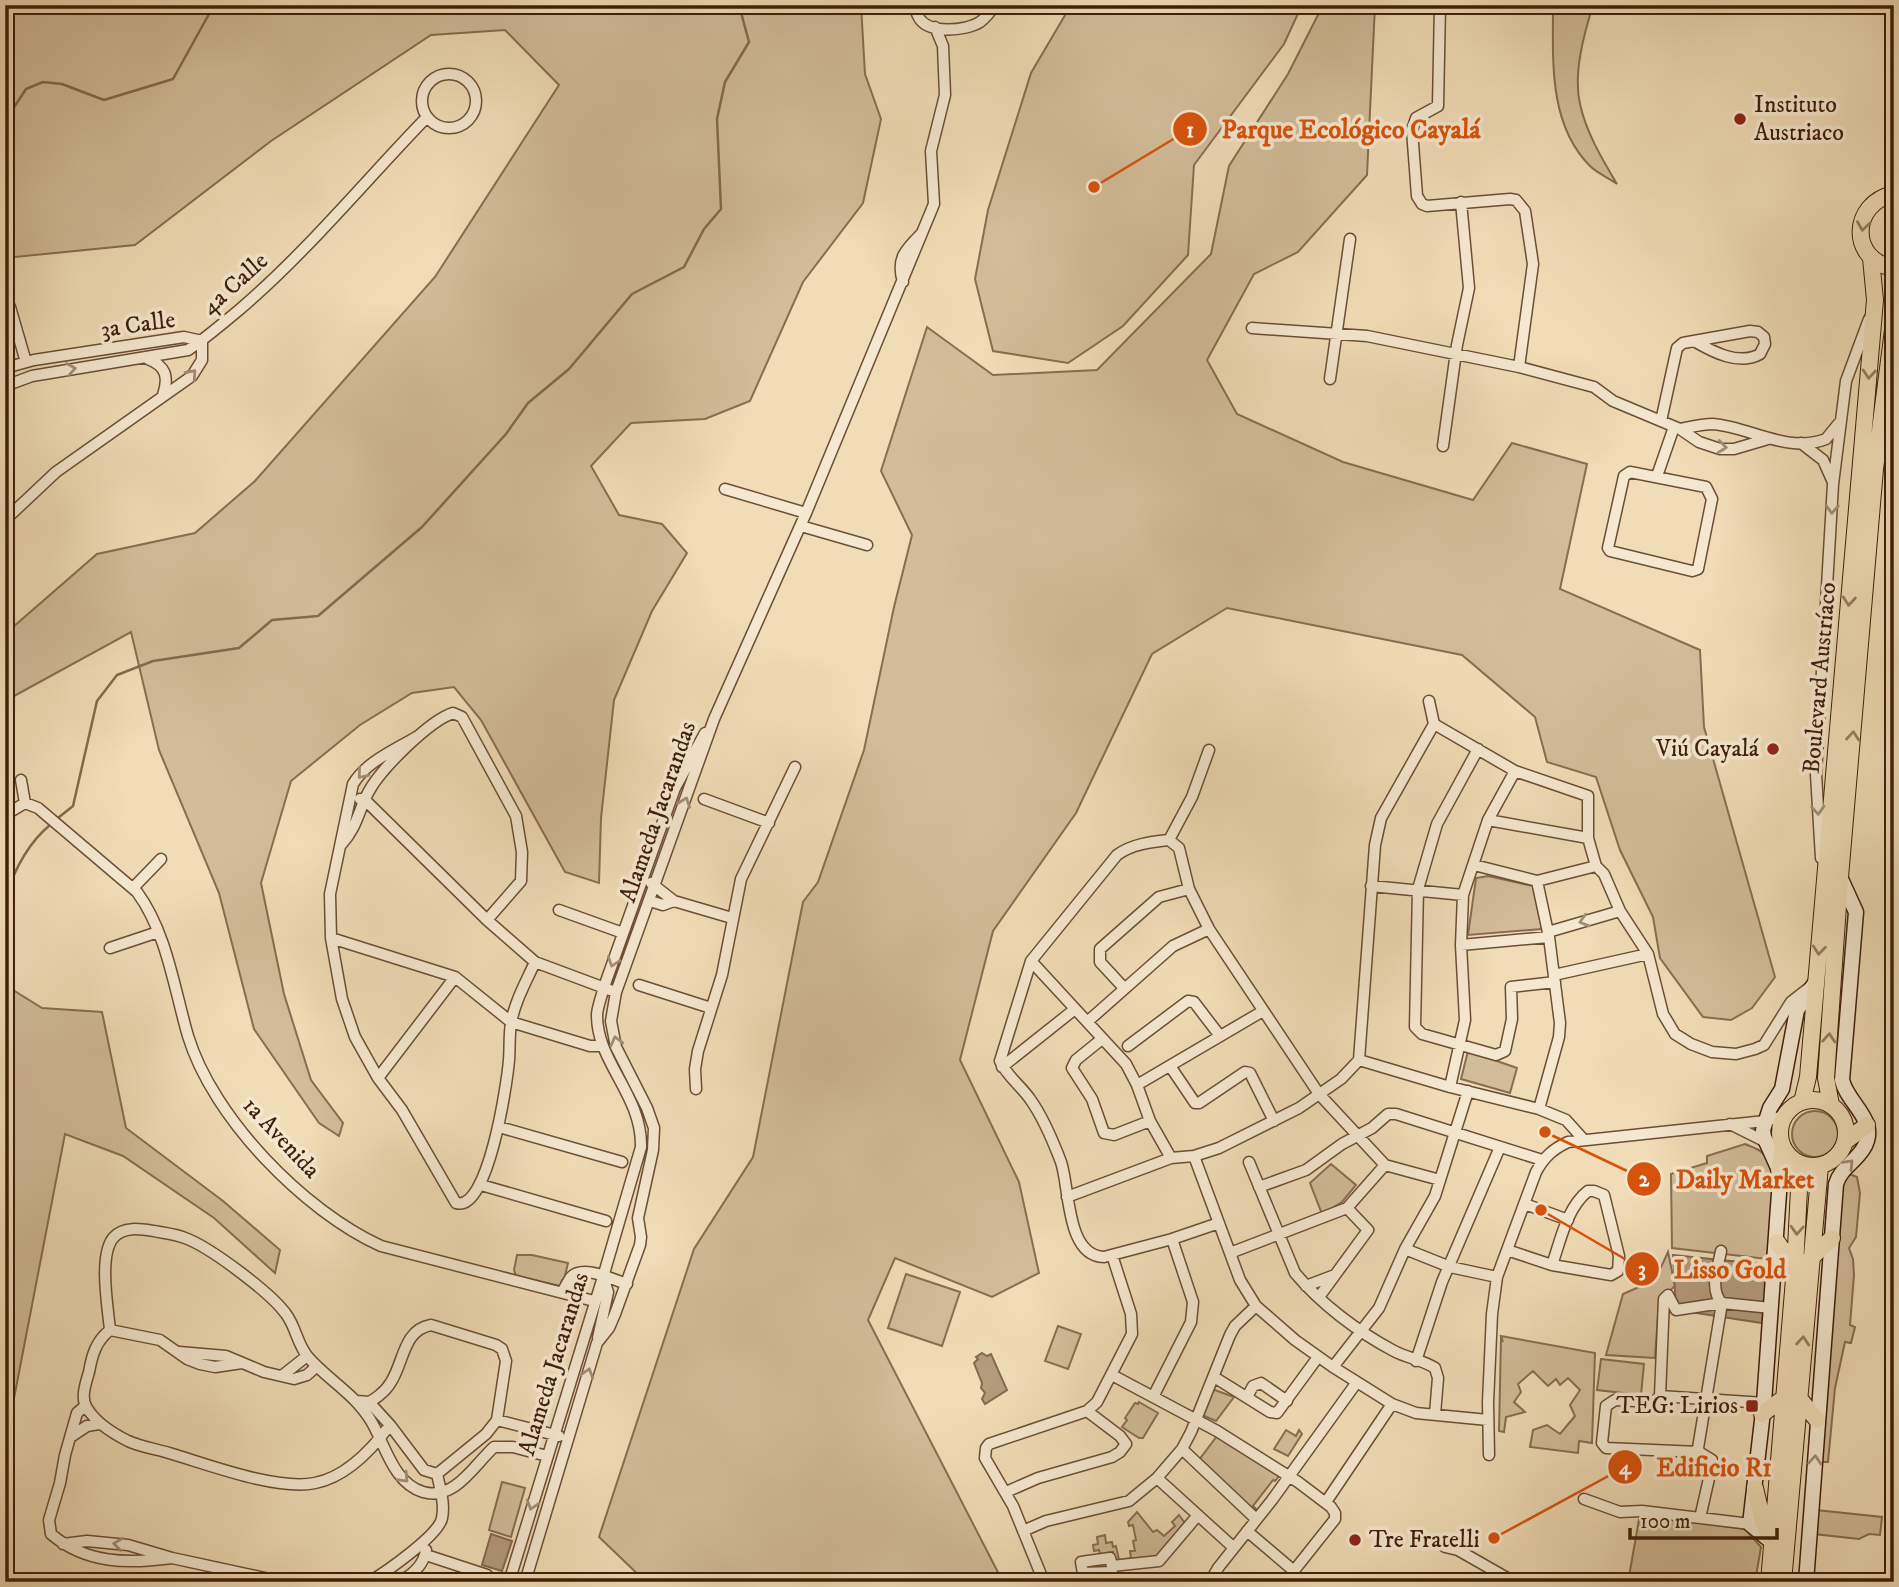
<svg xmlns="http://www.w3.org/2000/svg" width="1899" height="1587" viewBox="0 0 1899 1587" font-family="'IM FELL DW Pica',serif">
<rect width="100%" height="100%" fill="#f0dcb6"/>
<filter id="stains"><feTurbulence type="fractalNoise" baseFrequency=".00286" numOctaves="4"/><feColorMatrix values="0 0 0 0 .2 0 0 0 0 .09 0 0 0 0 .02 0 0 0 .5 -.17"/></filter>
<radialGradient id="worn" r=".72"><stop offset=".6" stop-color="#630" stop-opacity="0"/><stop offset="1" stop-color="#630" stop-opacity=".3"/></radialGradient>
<path fill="#d2bc99" stroke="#886d52" stroke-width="2" d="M5 5H861L865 74 881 119 863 203 803 282 750 401 705 419 631 423 591 466 619 515 662 524 687 553 652 611 614 700 601 818 599 883 565 872 481 720 454 687 412 693 360 725 291 781 261 883 284 994 311 1080 343 1123 339 1136 319 1123 254 1029 219 893 159 750 131 632 5 701V634L97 554 195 533 255 481 435 277 559 85 505 30 431 35 271 141 135 245 5 258Z
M1071 5H1302L1284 44 1194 165 1188 255 1123 326 1068 363 993 351 975 279 988 210 1031 73Z
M1323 5H1375L1367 175 1298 252 1254 274 1207 360 1237 414 1343 462 1473 500 1512 443 1587 464 1560 589 1700 650 1704 727 1775 977 1752 1008 1731 1020 1703 1017 1660 958 1653 917 1620 850 1596 777 1547 762 1535 717 1462 655 1227 608 1152 654 1076 813 993 931 960 1060 1019 1182 1039 1273 992 1297 895 1258 868 1320 1003 1582H646L599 1537 694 1249 753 1157 803 902 818 882 864 750 894 607 912 535 881 471 927 327 993 375 1097 370 1211 254 1229 166 1288 74Z
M1553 5H1593C1584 34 1573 73 1580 104 1586 132 1602 159 1617 184 1609 178 1597 173 1590 166 1548 124 1553 59 1553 5Z
M1488 876 1533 886 1542 929 1468 935 1476 878Z
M5 985 42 1008 102 1012 126 1128 223 1201 280 1250 275 1273 214 1218 123 1156 65 1134 5 1445Z
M1468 1051 1517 1068 1510 1093 1461 1079Z
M1792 1134a23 23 0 1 1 46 0a23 23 0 1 1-46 0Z
M1745 1144C1754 1148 1763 1150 1767 1159 1779 1181 1769 1234 1767 1259L1672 1248 1671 1174 1707 1163V1156Z
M1331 1164 1356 1185 1342 1202 1322 1214 1310 1183Z
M1849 1174 1857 1177 1860 1193 1856 1237 1849 1248 1853 1259 1854 1275 1850 1325 1855 1327 1851 1343 1845 1342 1835 1388 1828 1462H1820L1842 1186Z
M1668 1252 1675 1286 1659 1300 1655 1358 1606 1355 1623 1294 1655 1280Z
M517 1255H532L568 1263 564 1280H562L560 1286 516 1276 514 1270Z
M906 1274 960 1292 942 1346 888 1328Z
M1058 1326 1081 1334 1068 1369 1045 1361Z
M1501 1336 1595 1353 1592 1443 1579 1441 1578 1453 1530 1447 1533 1430 1547 1425 1560 1434 1575 1416 1570 1405 1580 1390 1568 1378 1560 1385 1556 1379 1548 1386 1533 1371 1518 1384 1521 1392 1514 1402 1525 1412 1506 1417 1504 1432 1499 1431 1501 1339 1503 1342Z
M1601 1359 1644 1364 1641 1395 1597 1390Z
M1212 1389 1234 1397 1216 1421 1202 1415Z
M1139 1402 1158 1413 1143 1438H1139L1122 1427 1127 1420 1125 1418 1135 1403 1138 1404Z
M1286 1430 1296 1436 1299 1430 1302 1434 1288 1456 1274 1449Z
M1217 1436 1279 1476 1275 1481 1273 1480 1253 1506 1256 1509 1254 1511 1199 1460Z
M502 1482 525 1488 511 1537 489 1530Z
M1816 1510 1882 1517 1880 1535 1869 1534 1859 1539 1814 1534Z
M1137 1512 1153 1532 1157 1530 1164 1536 1175 1526 1172 1522 1179 1515 1187 1526 1159 1557 1118 1562 1114 1560 1113 1552 1100 1554 1099 1550 1094 1551 1093 1545 1098 1544 1097 1537 1105 1535 1106 1543 1112 1542 1113 1547 1116 1546 1119 1560 1131 1558 1130 1551H1135L1133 1541 1136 1540 1133 1525 1129 1526 1128 1522Z
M1640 1514 1745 1529 1761 1547 1755 1582H1628Z"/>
<path fill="#b49b7c" stroke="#85694e" stroke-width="2" d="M1673 1255 1769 1265 1762 1323 1676 1310Z
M982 1353 987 1356 991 1354 1007 1390 985 1404 982 1399 985 1393 981 1388 982 1383 974 1363 978 1359 976 1357Z
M491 1534 512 1541 502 1571 482 1565Z"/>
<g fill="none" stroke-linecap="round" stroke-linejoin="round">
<path stroke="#85694e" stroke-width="2.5" d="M5 121 26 89 43 82 62 84 104 100 173 79 214 5
M58 818 73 806 97 701 117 675 153 661 239 648 272 620 318 616 422 527 506 434 528 403 569 369 632 294 684 267 704 229 721 209 717 119 725 82 749 42 739 5
M5 898C14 871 28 843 50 825"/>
<g stroke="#6b4e35" stroke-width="13">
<path id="street" d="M916 5C916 9 916 13 918 16 927 35 966 31 980 22 986 18 991 11 995 5
M1440 5 1438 106 1416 118 1412 130 1417 196 1422 204 1427 206 1510 199 1516 200 1525 211 1533 264 1519 367
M422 101a27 27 0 1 1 54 0a27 27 0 1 1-54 0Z
M903 282C896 259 905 250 921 234
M10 307 26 362
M1252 328 1367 336 1519 367 1594 387 1613 401 1680 429 1699 442 1720 449H1734L1768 439
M1750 331 1758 332 1764 337 1765 344 1760 354C1739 366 1713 352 1694 341Z
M148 359C166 366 169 377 163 395
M5 368 34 360 184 337 202 341
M1330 379 1350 239
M5 386 32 376 188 350C206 338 222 324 239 310 307 252 364 182 427 117
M1661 421 1677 348 1683 343 1694 341
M1680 429C1690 427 1702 424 1713 424 1750 427 1788 454 1826 439L1839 423
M1801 443 1823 460 1832 480
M1443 446 1457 345 1469 288 1461 202
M1630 472 1706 487 1712 499 1698 569 1692 571 1610 551 1608 548 1624 476Z
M1657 476 1674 427
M725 489 806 513
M5 520 56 472 192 376 202 360V341
M801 526 867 545
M1434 724 1515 771 1588 796V838L1596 866 1604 874 1620 911 1648 954 1663 1014 1675 1034 1691 1044 1712 1052 1736 1054 1755 1049 1764 1045 1791 1002 1809 988
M418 736C395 750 367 761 353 784L330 894 331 938 342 999 355 1037 378 1078 402 1110 456 1203C488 1213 507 1084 509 1060 510 1048 509 1035 511 1023 515 1001 526 982 535 962
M1478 749 1437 824 1418 889 1415 1027 1422 1034 1496 1055 1505 1051 1512 1019 1511 987 1555 982
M21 780 25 803
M360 799 365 800 487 920 535 962 610 990
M704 799 769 823
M5 815 25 803 38 808 137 892C167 933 174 988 188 1036 213 1118 304 1211 381 1246L594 1301
M1488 820 1588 838
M1169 840 1192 797 1209 750
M341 845C358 826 358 811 369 791 381 769 429 721 453 713L462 717 516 816 522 852 521 881 487 920
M1821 858 1816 774 1833 484 1846 381 1869 319
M1474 865 1537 881 1596 866
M1537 881 1549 937 1560 1023 1559 1037 1539 1109
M651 883 674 901 732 918
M1371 886 1463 895
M133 888 161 859
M650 901 663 905 674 901
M559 910 623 933
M1548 932 1620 911
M331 938 455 977 511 1022 590 1046H602
M1461 945 1549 937
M110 948 158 932
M1031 961 1126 1064 1137 1085 1150 1121 1171 1158
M1554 975 1648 954
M639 985 711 1008
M1124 988 1100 962V949L1159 897 1189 889
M1087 1022 1173 946 1209 929
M1102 1039 1076 1060 1072 1068 1092 1099 1104 1133 1114 1135 1150 1121
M1128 1046 1188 1001 1194 1002 1220 1036
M1359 1060 1450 1087 1539 1109 1566 1120 1584 1140
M1170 1066 1195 1103H1199L1245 1072 1250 1073 1274 1121
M1002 1067 1075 1009
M378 1078 455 977
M1137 1085 1263 1011
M1450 1087 1465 1020 1461 945 1463 895 1488 820 1515 771
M696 1089 695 1069 698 1051 722 975 741 879 795 767
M1730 1124 1768 1143
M499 1127 622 1162
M1194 1156 1240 1280 1256 1306 1295 1340 1333 1367 1392 1404 1416 1413 1488 1420
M1249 1162 1295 1273C1321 1304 1358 1332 1394 1351 1407 1358 1423 1360 1435 1368L1438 1378 1435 1414
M481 1185 606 1221
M1259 1187 1306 1170 1342 1144 1372 1128 1388 1114H1396L1542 1160
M1588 1191H1594L1604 1195 1619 1256 1618 1271 1611 1275 1552 1265C1560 1242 1567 1207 1588 1191Z
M1067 1197 1171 1158 1194 1156 1219 1148 1299 1108 1341 1079 1359 1060 1375 845 1381 818 1434 724 1429 701
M1525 1204 1568 1220
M1219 1223 1172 1239 1104 1257C1066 1256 1070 1189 1061 1162 1053 1141 1043 1117 1030 1099 1021 1086 1006 1075 1000 1061L1031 961 1117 855C1132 844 1151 842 1169 840L1179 848 1189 889 1209 929 1319 1094 1385 1165 1440 1180
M1405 1249 1450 1267 1497 1277
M1507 1250 1552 1265
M1230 1253 1347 1208 1385 1165
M1306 1286 1335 1275
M562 1292C565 1288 568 1281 571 1277 584 1264 613 1280 627 1284
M1319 1297 1368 1230 1347 1208
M110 1330C108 1308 98 1254 114 1237 124 1226 141 1229 154 1231 164 1233 175 1234 185 1238 210 1247 271 1293 286 1314 296 1327 297 1344 308 1357 328 1380 355 1394 371 1421 385 1444 393 1483 423 1492 455 1501 474 1465 494 1447H513L547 1456
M598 1338 608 1292 603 1277
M179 1352 226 1356 264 1372 294 1379 307 1375 317 1366
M1416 1361 1442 1282 1500 1147
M242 1363 215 1367 200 1364 187 1359 160 1340 110 1330C96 1341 92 1355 89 1372 86 1383 80 1398 87 1408 96 1423 112 1433 128 1441 141 1447 156 1449 169 1453 207 1464 277 1491 315 1483 346 1477 373 1448 390 1425
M1333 1367 1379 1308 1405 1249 1435 1196 1468 1091
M283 1375 307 1356
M1112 1375 1217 1431 1298 1482 1331 1507 1335 1513V1519L1285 1582
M1214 1377 1270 1412 1277 1413 1318 1357
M1660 1396 1664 1299 1668 1295 1676 1310 1722 1303C1709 1290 1718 1268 1721 1251
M1153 1397 1191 1322 1193 1302 1172 1239
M1247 1397 1253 1386 1261 1383 1287 1401
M357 1401 369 1402 390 1425 424 1470 437 1474 486 1434 497 1420 506 1361 502 1349 496 1345 431 1325C403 1330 404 1362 391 1382 384 1394 373 1400 361 1407
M85 1406 77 1413 65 1455 60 1483 49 1520 51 1534C86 1564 128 1564 172 1558
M497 1420 559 1436
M72 1436 87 1426 99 1424
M1182 1449 1256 1519
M1699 1452 1606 1448 1602 1443 1606 1406 1615 1400 1654 1402 1660 1396 1764 1403
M1489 1455 1488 1402 1492 1314 1497 1277 1536 1172C1544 1157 1553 1149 1568 1142L1765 1121 1784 1116
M1157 1478 1233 1547
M1006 1492 1038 1478 1112 1457 1120 1452 1126 1444 1120 1436 1087 1411
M1584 1499 1620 1512 1642 1511 1750 1524
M1326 1502 1392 1404
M1700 1518 1712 1465V1460L1699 1452 1698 1448 1722 1303 1771 1308
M1023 1531 1046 1521 1129 1501 1157 1478 1182 1449 1191 1432 1230 1335 1235 1326 1256 1306
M1247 1531 1294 1571
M63 1544 87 1541 128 1545 172 1558 283 1582
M1445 1547 1458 1550 1514 1582
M426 1555 487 1575 492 1582
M1112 1566V1572L1083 1573 1081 1562 1110 1558 1112 1566 1159 1561 1198 1515
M369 1582C386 1572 439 1535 442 1518 445 1504 440 1488 437 1474
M397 1582C411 1577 424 1565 426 1550
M509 1582 603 1277 641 1147C642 1094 596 1062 597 1014 598 1005 602 995 604 987L675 788 705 733
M525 1582 597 1343 609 1328 615 1314 640 1245 641 1237 638 1218 653 1150 654 1128 647 1108 616 1047 611 1021 616 992 714 719 806 513 934 204 931 151 945 95 943 46 935 27
M1044 1582 1013 1506 985 1458 986 1448 989 1444 1087 1411 1097 1402 1132 1334 1131 1314 1112 1255
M1210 1582 1218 1568 1272 1500 1357 1382"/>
</g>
<g stroke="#3f1e0a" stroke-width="17">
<path id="secondary" d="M1773 1543 1750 1524 1764 1403 1780 1179 1779 1170 1764 1137 1763 1130 1770 1108 1782 1089 1797 1010 1815 983
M1806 1582 1836 1184C1841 1168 1854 1163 1863 1149 1881 1121 1847 1104 1842 1080L1856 912 1840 877"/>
</g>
<g stroke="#3f1e0a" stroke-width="18">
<path id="primary" d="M1894 194C1850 203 1849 261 1894 268
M1780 1133a33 33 0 1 1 66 0a33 33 0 1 1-66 0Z
M1802 1102 1808 1077 1875 300 1871 258
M1831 1105 1826 1078 1840 877 1875 469 1894 322
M1846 1141 1867 1125
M1779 1170 1783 1147
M1777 1242 1795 1267
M1810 1259 1832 1238
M1799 1398 1817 1420
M1762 1414 1784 1398
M1755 1488 1763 1522 1772 1541
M1769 1582 1795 1267 1799 1189 1796 1162
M1783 1582 1820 1166"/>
</g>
<use href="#street" stroke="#f5e8d0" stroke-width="10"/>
<use href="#secondary" stroke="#f5e8d0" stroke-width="14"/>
<use href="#primary" stroke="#f0dcb6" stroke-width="16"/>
</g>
<defs><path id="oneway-chevron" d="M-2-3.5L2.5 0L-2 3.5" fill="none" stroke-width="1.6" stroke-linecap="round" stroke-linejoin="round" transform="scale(1.75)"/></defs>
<g stroke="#987d60">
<use href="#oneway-chevron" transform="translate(1863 226) rotate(98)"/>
<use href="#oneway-chevron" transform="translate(1869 374) rotate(95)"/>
<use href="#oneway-chevron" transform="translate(1849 601) rotate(95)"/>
<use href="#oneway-chevron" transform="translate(1853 736) rotate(-85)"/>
<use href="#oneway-chevron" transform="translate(1819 950) rotate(96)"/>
<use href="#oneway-chevron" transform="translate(1829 1038) rotate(-86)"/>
<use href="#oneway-chevron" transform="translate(1797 1230) rotate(93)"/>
<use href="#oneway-chevron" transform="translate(1803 1341) rotate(-85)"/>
</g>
<g stroke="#a38d77">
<use href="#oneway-chevron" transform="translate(71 369) rotate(-9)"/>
<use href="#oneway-chevron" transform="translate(192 374) rotate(-48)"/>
<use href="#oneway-chevron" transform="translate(1722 447) rotate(6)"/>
<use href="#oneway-chevron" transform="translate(1832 509) rotate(93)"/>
<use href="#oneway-chevron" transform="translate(362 774) rotate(130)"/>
<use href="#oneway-chevron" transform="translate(685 802) rotate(-70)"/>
<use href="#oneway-chevron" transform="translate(1818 810) rotate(87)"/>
<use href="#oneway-chevron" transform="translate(1584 921) rotate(164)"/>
<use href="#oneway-chevron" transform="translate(613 962) rotate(109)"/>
<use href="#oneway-chevron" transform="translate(616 1041) rotate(-104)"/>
<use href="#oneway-chevron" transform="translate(1849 1164) rotate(-46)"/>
<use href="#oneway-chevron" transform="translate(588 1373) rotate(-73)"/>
<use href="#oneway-chevron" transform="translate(1815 1460) rotate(-86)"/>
<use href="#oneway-chevron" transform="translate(404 1478) rotate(47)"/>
<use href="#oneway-chevron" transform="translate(532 1505) rotate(107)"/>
<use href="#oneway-chevron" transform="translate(118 1544) rotate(-172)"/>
</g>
<g fill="#8f2418" stroke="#f5e8d0" stroke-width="2.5">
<circle cx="1740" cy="119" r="7"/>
<circle cx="1773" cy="749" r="7"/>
<rect x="1745" y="1399" width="14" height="14" rx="3.5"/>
<circle cx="1355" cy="1540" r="7"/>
</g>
<g text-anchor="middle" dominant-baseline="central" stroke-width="7" stroke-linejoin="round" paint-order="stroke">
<g font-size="24" fill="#3f1e0a" stroke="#f5e8d0" text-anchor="start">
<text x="1754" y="105">Instituto<tspan x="1754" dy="28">Austriaco</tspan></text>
<text x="1759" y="749" text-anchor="end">Viú Cayalá</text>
<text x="1738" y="1406" text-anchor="end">TEG: Lirios</text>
<text x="1369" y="1540">Tre Fratelli</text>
</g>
<g font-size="24" fill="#3f1e0a" stroke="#f5e8d0">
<text transform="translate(235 284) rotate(-42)">4a Calle</text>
<text transform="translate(138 325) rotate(-8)">3a Calle</text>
<text transform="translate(1820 678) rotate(-85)">Boulevard Austríaco</text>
<text transform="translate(658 812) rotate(-71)">Alameda Jacarandas</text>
<text transform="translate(281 1138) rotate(47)">1a Avenida</text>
<text transform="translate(554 1364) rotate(-73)">Alameda Jacarandas</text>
</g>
</g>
<path fill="none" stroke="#d7530c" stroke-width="2.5" d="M1094 187L1190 129M1545 1132L1644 1179M1541 1210L1642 1269M1494 1538L1625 1467"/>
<g fill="#d7530c" stroke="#f5e8d0" stroke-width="2.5">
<circle cx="1094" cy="187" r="7"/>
<circle cx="1545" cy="1132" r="7"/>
<circle cx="1541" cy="1210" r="7"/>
<circle cx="1494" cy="1538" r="7"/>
<circle cx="1190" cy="129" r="18"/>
<circle cx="1644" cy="1179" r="18"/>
<circle cx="1642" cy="1269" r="18"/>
<circle cx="1625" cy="1467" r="18"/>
</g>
<g font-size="21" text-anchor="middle" font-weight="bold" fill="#fff">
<text x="1190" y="137">1</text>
<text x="1644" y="1186">2</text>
<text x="1642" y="1276">3</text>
<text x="1625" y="1474">4</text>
</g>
<g font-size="26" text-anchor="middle" font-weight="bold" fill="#d7530c" stroke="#f5e8d0" stroke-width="7" stroke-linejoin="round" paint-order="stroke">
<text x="1351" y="138">Parque Ecológico Cayalá</text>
<text x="1745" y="1188">Daily Market</text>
<text x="1730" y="1278">Lisso Gold</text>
<text x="1714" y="1476">Edificio R1</text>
</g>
<rect width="1899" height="1587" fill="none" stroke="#f0dcb6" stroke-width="28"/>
<rect x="7" y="7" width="1885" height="1573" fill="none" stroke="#3f1e0a" stroke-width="3.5"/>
<rect x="14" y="14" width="1871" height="1559" fill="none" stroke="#3f1e0a" stroke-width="2"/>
<path d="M1630 1528v10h147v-10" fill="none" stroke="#3f1e0a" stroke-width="3.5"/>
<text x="1640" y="1528" font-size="21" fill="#3f1e0a" stroke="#f5e8d0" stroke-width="5" paint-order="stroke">100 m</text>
<rect width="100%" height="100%" filter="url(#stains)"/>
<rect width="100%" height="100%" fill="url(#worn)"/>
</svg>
